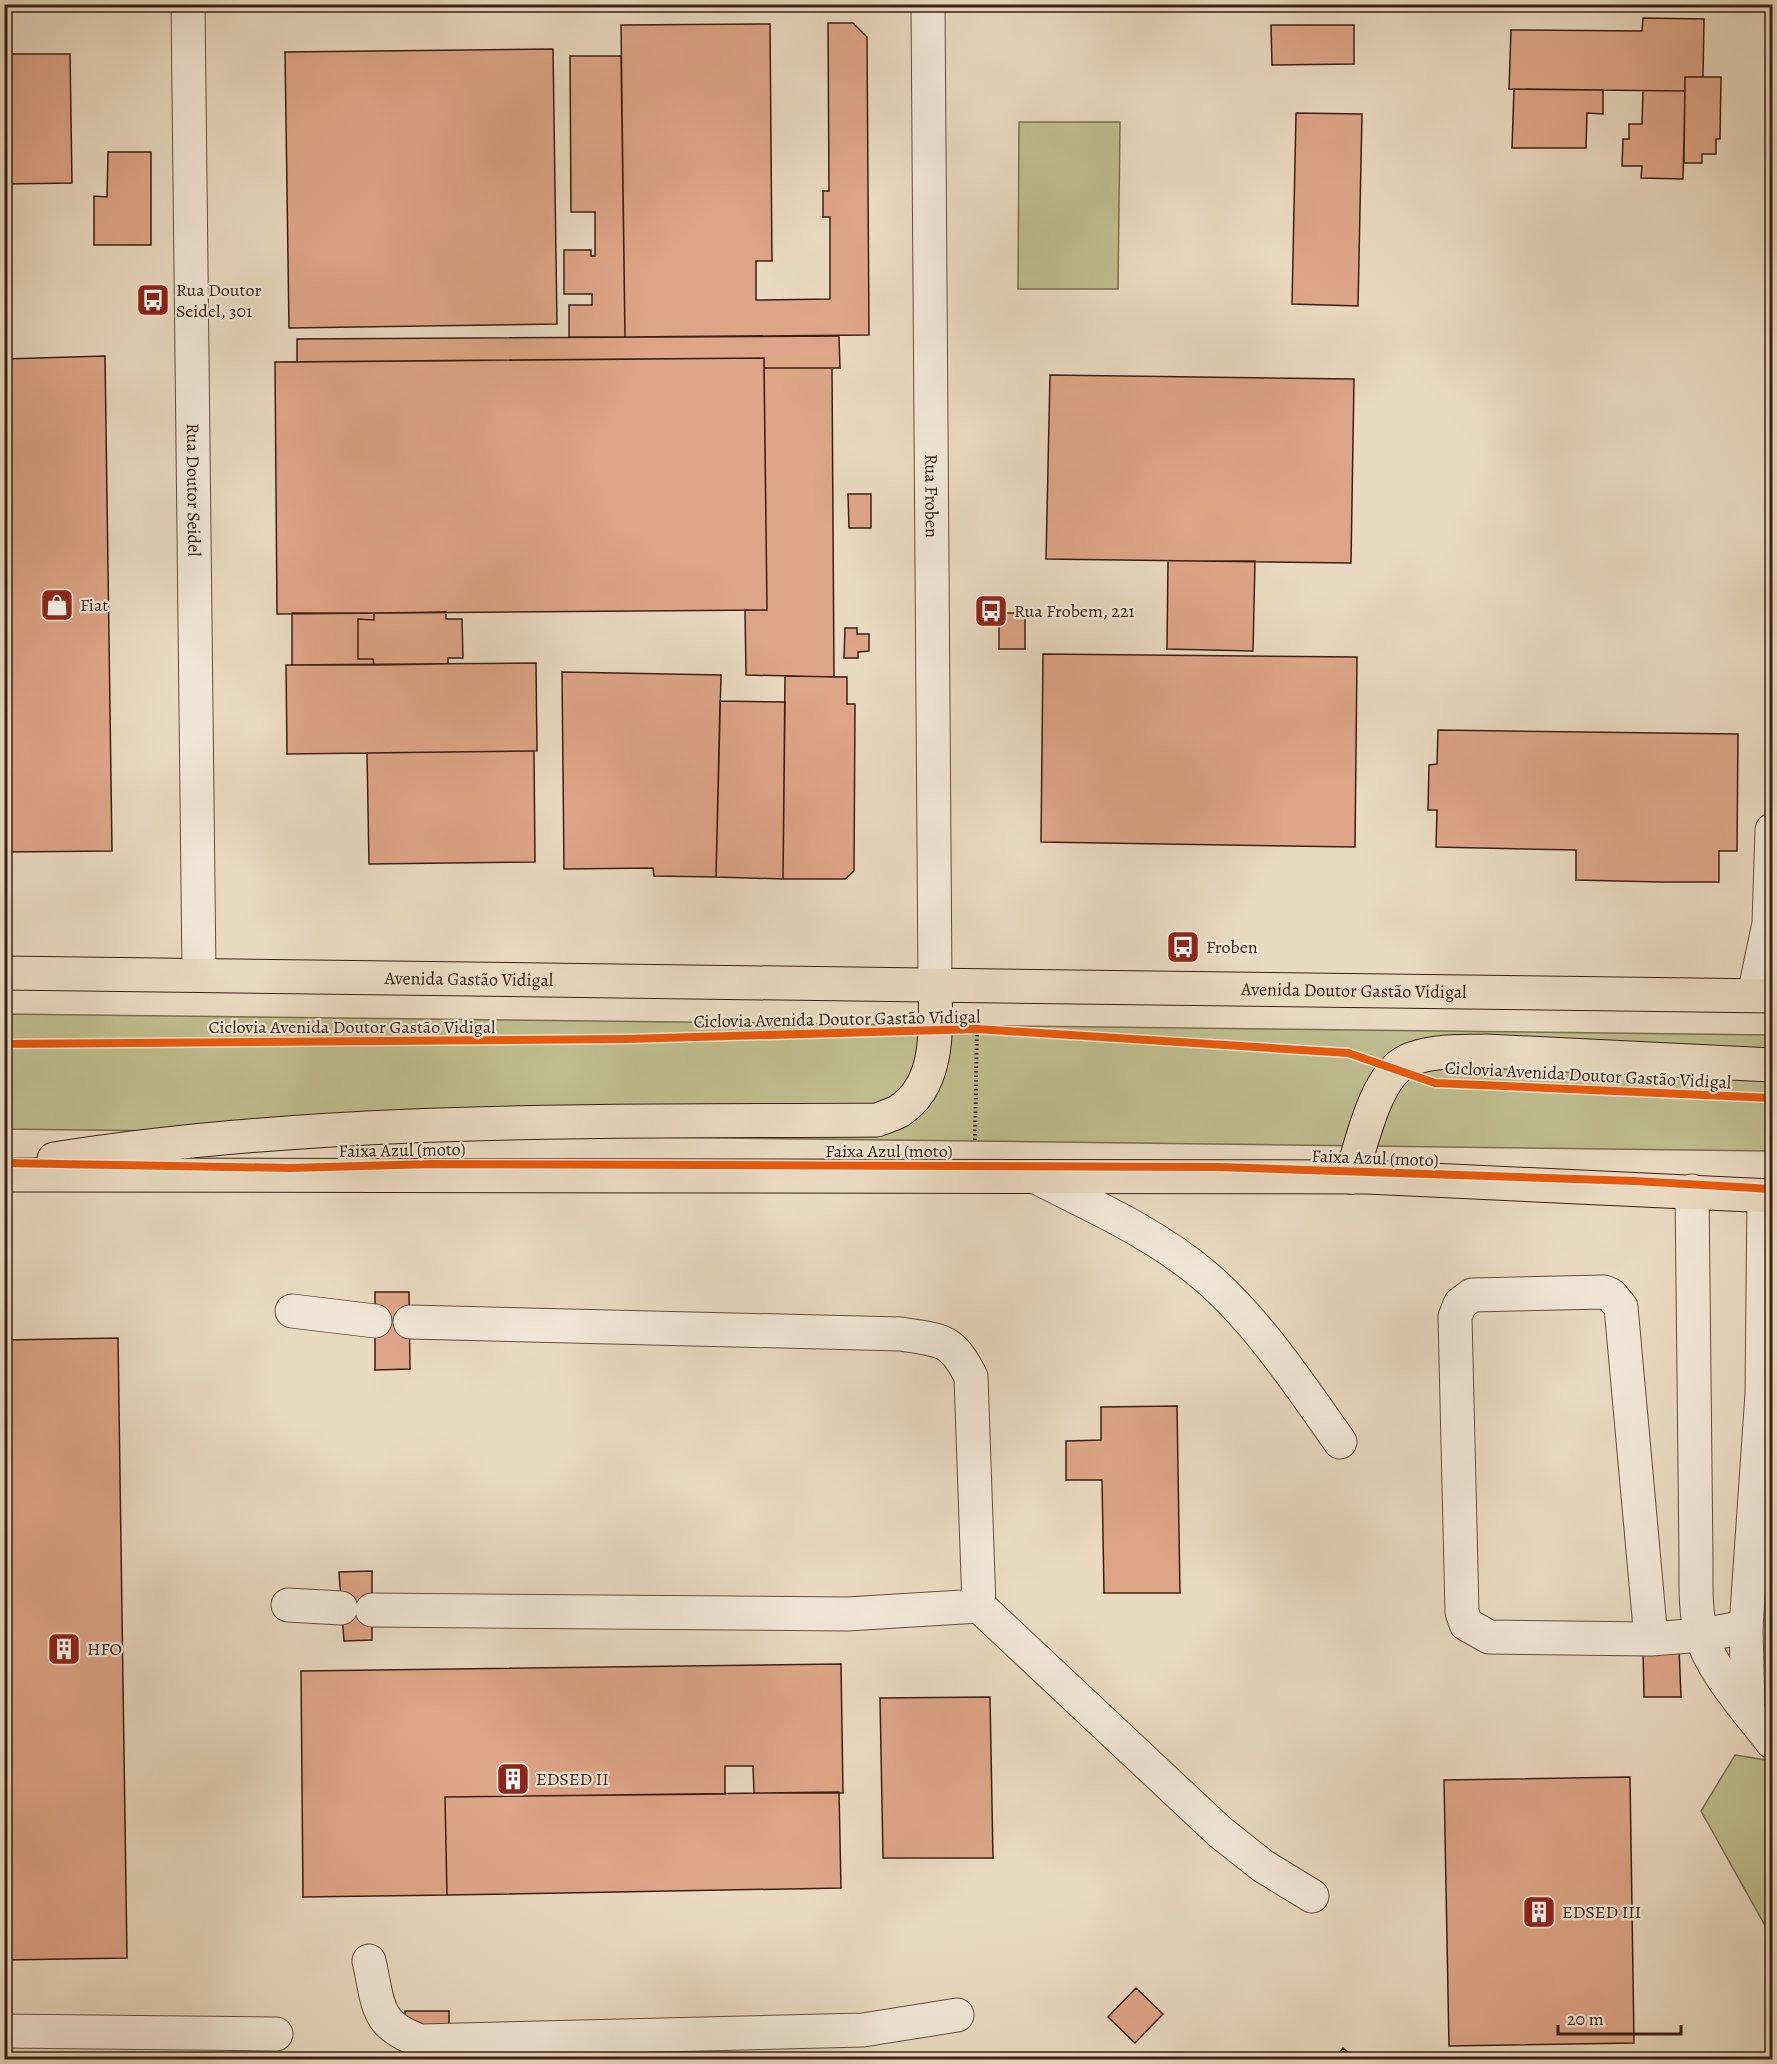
<svg xmlns="http://www.w3.org/2000/svg" width="1777" height="2064" viewBox="0 0 1777 2064" font-family="Alegreya,serif">
<rect width="100%" height="100%" fill="#e9d9c0"/>
<filter id="stains"><feTurbulence type="fractalNoise" baseFrequency=".00333" numOctaves="4"/><feColorMatrix values="0 0 0 0 .2 0 0 0 0 .09 0 0 0 0 .02 0 0 0 .5 -.17"/></filter>
<radialGradient id="worn" r=".72"><stop offset=".6" stop-color="#630" stop-opacity="0"/><stop offset="1" stop-color="#630" stop-opacity=".3"/></radialGradient>
<path fill="#bfbc8d" stroke="#7c6e50" stroke-width="1.5" d="M1019 122H1120L1118 289H1018Z
M4 1014 1772 1035V1151L5 1129Z
M1735 1755 1772 1761V1938L1701 1811Z"/>
<path fill="#dea487" stroke="#3a2013" stroke-width="1.5" d="M1643 18 1704 19 1703 77H1685V91L1509 89 1511 30 1642 31Z
M828 23H853L867 37 869 335 625 337 621 25 770 24 772 261H756V300L830 299V217H823V191H829Z
M1271 25H1354V64L1272 65Z
M553 49 557 324 289 328 285 52Z
M4 54H70L72 183 4 184Z
M570 56H621L625 337H569V305H592V294H564V250H591V256H595V212H571Z
M1685 77H1721L1720 139H1716V154H1702V163H1684Z
M1514 89 1603 90V114L1587 113 1586 148H1512Z
M1643 91H1685L1683 179 1641 178 1642 166H1622L1623 139H1629V124H1642Z
M1296 113 1362 114 1358 306 1292 304Z
M108 152H151V245H94V196L107 197Z
M839 336 840 368H764V358L297 362V339Z
M105 356 112 851 4 852V359Z
M764 358 767 610 277 614 275 362Z
M764 368H832L834 677 746 675 745 610H767Z
M1050 375 1354 379 1351 563 1046 559Z
M848 494H871V528H849Z
M1168 561H1255L1253 651 1167 649Z
M446 612V619H462L463 658H448V664L374 665 373 659H358V619L374 620V613Z
M292 613H374V620L358 619V659H373L374 665H292Z
M999 613H1025V649H999Z
M845 628H857V634H869V651L858 652V658H844Z
M1043 654 1357 657 1355 847 1041 842Z
M536 663 537 751 287 754 286 665Z
M562 672 721 675 716 877 654 876 653 868 564 869Z
M785 676 847 677V704H855L854 871 845 879H783Z
M720 701 785 702 783 879 716 877Z
M1438 730 1738 734 1737 851H1719V882H1661L1576 880V850L1436 847 1437 810H1428L1429 765 1437 764Z
M534 751 535 862 369 864 367 753Z
M375 1292H409L410 1369 375 1370Z
M118 1338 127 1958 4 1960V1340Z
M1177 1406 1180 1593H1104L1102 1480H1066V1441L1101 1440V1407Z
M372 1571V1640L344 1641 339 1572Z
M1679 1648 1681 1697H1644L1643 1649Z
M841 1664 843 1793H754L753 1766H725V1794L445 1797 447 1895 303 1897 301 1671Z
M990 1697 993 1858H883L880 1698Z
M1630 1777 1634 2043 1449 2046 1444 1780Z
M839 1792 841 1888 447 1895 445 1797Z
M1136 1988 1163 2014 1135 2043 1108 2017Z
M405 2011H449V2027H405Z
M1343 2048 1358 2060H1334Z"/>
<g fill="none" stroke-linecap="round" stroke-linejoin="round">
<g stroke="#664e3e" stroke-width="35">
<g id="minor">
<path id="s1" d="M188 4 199 974"/>
<path id="s2" d="M928 4 935 986"/>
<path d="M1754 995 1769 923 1772 830"/>
<path d="M1036 1177C1093 1206 1156 1234 1205 1276 1256 1319 1302 1388 1340 1442"/>
<path d="M1692 1191 1696 1560C1696 1584 1695 1610 1701 1634 1711 1671 1749 1712 1772 1742"/>
<path d="M292 1311 375 1321"/>
<path d="M288 1605 341 1608"/>
<path d="M979 1606 1220 1832 1263 1866 1312 1896"/>
<path d="M372 1610 847 1614 979 1606 971 1377C952 1338 942 1341 901 1334L410 1322"/>
<path d="M1651 1639 1621 1307 1611 1295 1604 1292 1472 1295 1460 1304 1455 1317 1462 1612 1466 1624 1489 1637 1651 1639 1702 1635 1746 1627"/>
<path d="M1748 1711 1746 1627 1762 1394 1764 1196"/>
<path d="M369 1961C379 2004 374 2025 421 2041L863 2030 957 2015"/>
<path d="M4 2031 276 2034"/>
</g>
</g>
<g stroke="#3a2013" stroke-width="35">
<g id="highway">
<path id="s3" d="M4 973 1772 996"/>
<path d="M54 1159C325 1116 602 1122 877 1120 884 1117 892 1115 899 1111 940 1085 936 1028 935 986"/>
<path d="M4 1175 1367 1177 1772 1196"/>
<path d="M1351 1177C1361 1146 1375 1076 1407 1061 1431 1050 1460 1052 1486 1051L1772 1065"/>
</g>
</g>
<path stroke="#3a2013" stroke-width="4" stroke-dasharray="1.5 3" stroke-linecap="butt" d="M975 1140 977 1024"/>
<use href="#minor" stroke="#f1e6d6" stroke-width="33"/>
<use href="#highway" stroke="#e9d9c0" stroke-width="33"/>
<g stroke="#f1e6d6" stroke-width="11">
<path id="cycleway" d="M4 1044 626 1039 977 1029 1348 1053 1435 1083 1772 1098
M4 1163 290 1168 432 1164 1218 1167 1635 1181 1772 1189"/>
</g>
<use href="#cycleway" stroke="#e8590c" stroke-width="8"/>
</g>
<defs>
<g id="bus-square" transform="scale(1.725)"><rect x="-9" y="-9" width="18" height="18" rx="4" fill="#8f2418" stroke="#f1e6d6"/><path d="M-5-6H5V4H4V6H2V4H-2V6H-4V4H-5ZM-3.5-4V0h7V-4ZM-3.5 1.2v1.5H-2V1.2ZM2 1.2v1.5H3.5V1.2Z" fill="#fff"/></g>
<g id="shop-square" transform="scale(1.725)"><rect x="-9" y="-9" width="18" height="18" rx="4" fill="#8f2418" stroke="#f1e6d6"/><path d="M-5-2.5h2.3a2.7 3.5 0 0 1 5.4 0H5L5.5 6h-11ZM-1.5-2.5h3a1.5 2.3 0 0 0-3 0Z" fill="#fff"/></g>
<g id="building-square" transform="scale(1.725)"><rect x="-9" y="-9" width="18" height="18" rx="4" fill="#8f2418" stroke="#f1e6d6"/><path d="M-4-6H4V6H1V3H-1V6H-4ZM-2.5-4.3h1.7v1.8h-1.7ZM.8-4.3h1.7v1.8H.8ZM-2.5-1h1.7V.8h-1.7ZM.8-1h1.7V.8H.8Z" fill="#fff"/></g>
</defs>
<g fill-rule="evenodd">
<use href="#bus-square" x="153" y="300"/>
<use href="#shop-square" x="57" y="605"/>
<use href="#bus-square" x="991" y="611"/>
<use href="#bus-square" x="1183" y="947"/>
<use href="#building-square" x="64" y="1649"/>
<use href="#building-square" x="513" y="1779"/>
<use href="#building-square" x="1539" y="1912"/>
</g>
<g text-anchor="middle" dominant-baseline="central" stroke-width="4.5" stroke-linejoin="round" paint-order="stroke">
<g font-size="18" fill="#3a2013" stroke="#f1e6d6" text-anchor="start">
<text x="176" y="290">Rua Doutor<tspan x="176" dy="21">Seidel, 301</tspan></text>
<text x="80" y="605">Fiat</text>
<text x="1014" y="611">Rua Frobem, 221</text>
<text x="1206" y="947">Froben</text>
<text x="87" y="1649">HFO</text>
<text x="536" y="1779">EDSED II</text>
<text x="1562" y="1912">EDSED III</text>
</g>
<g font-size="18" fill="#3a2013" stroke="#f1e6d6">
<text stroke="none"><textPath href="#s1" startOffset="486">Rua Doutor Seidel</textPath></text>
<text stroke="none"><textPath href="#s2" startOffset="492">Rua Froben</textPath></text>
<text stroke="none"><textPath href="#s3" startOffset="465">Avenida Gastão Vidigal</textPath></text>
<text stroke="none"><textPath href="#s3" startOffset="1350">Avenida Doutor Gastão Vidigal</textPath></text>
<text transform="translate(837 1019) rotate(-1)">Ciclovia Avenida Doutor Gastão Vidigal</text>
<text x="352" y="1027">Ciclovia Avenida Doutor Gastão Vidigal</text>
<text transform="translate(1588 1075) rotate(3)">Ciclovia Avenida Doutor Gastão Vidigal</text>
<text transform="translate(402 1150) rotate(-1)">Faixa Azul (moto)</text>
<text x="889" y="1151">Faixa Azul (moto)</text>
<text transform="translate(1375 1158) rotate(2)">Faixa Azul (moto)</text>
</g>
</g>
<rect width="1777" height="2064" fill="none" stroke="#e9d9c0" stroke-width="24"/>
<rect x="6" y="6" width="1765" height="2052" fill="none" stroke="#3a2013" stroke-width="3"/>
<rect x="12" y="12" width="1753" height="2040" fill="none" stroke="#3a2013" stroke-width="1.5"/>
<path d="M1558 2025v9h123v-9" fill="none" stroke="#3a2013" stroke-width="3"/>
<text x="1567" y="2025" font-size="18" fill="#3a2013" stroke="#f1e6d6" stroke-width="4.5" paint-order="stroke">20 m</text>
<rect width="100%" height="100%" filter="url(#stains)"/>
<rect width="100%" height="100%" fill="url(#worn)"/>
</svg>
